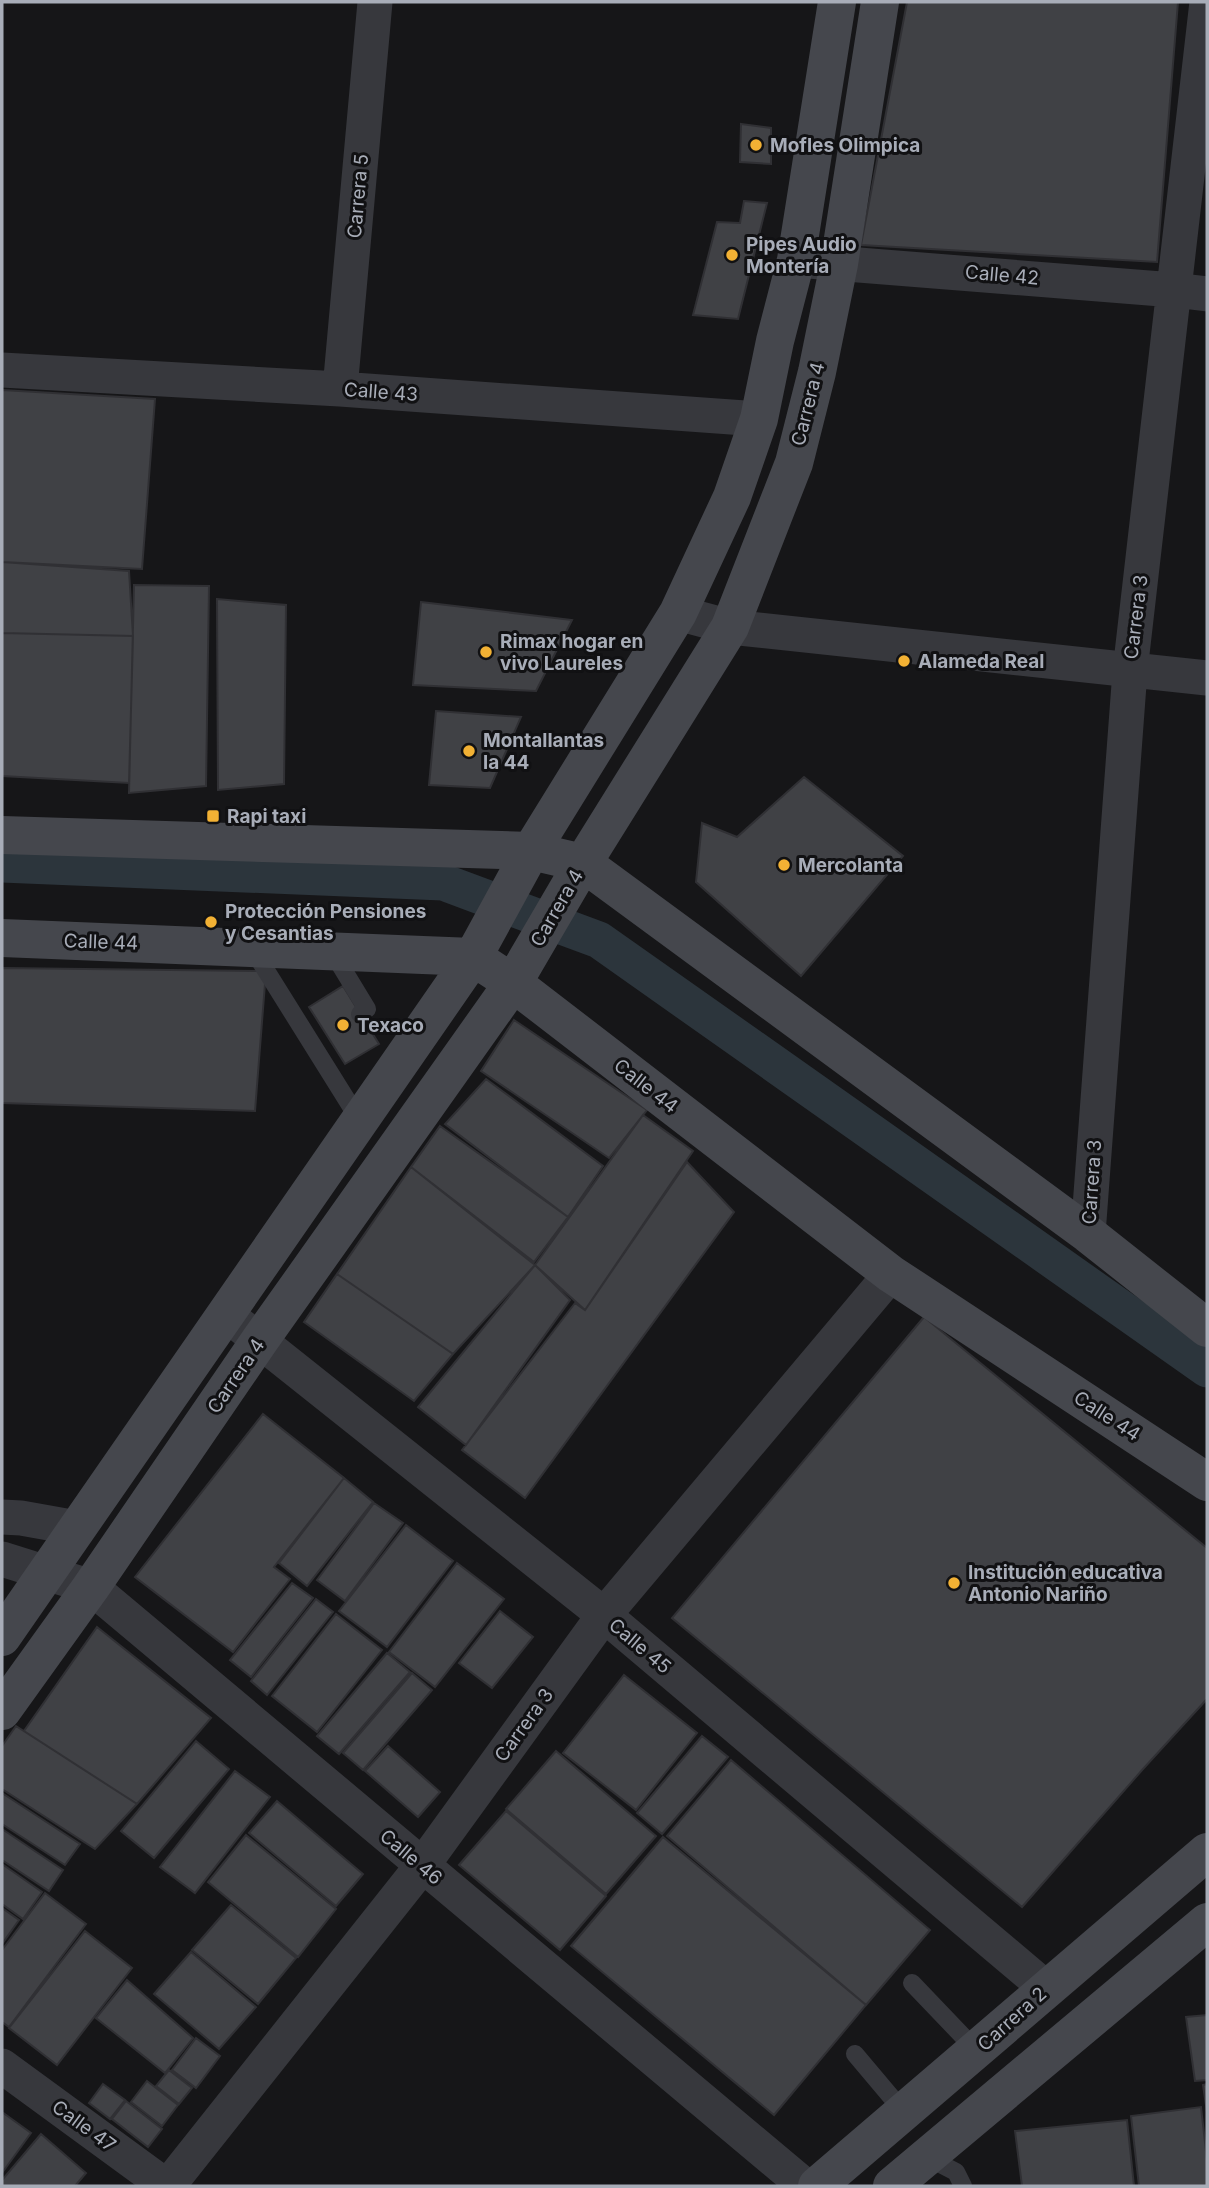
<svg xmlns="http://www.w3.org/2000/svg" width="1209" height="2188" viewBox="0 0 1209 2188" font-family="Inter,sans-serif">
<rect width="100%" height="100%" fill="#161618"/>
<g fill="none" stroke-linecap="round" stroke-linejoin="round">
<path stroke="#2c353c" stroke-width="37" d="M2 864 443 882 599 940 1207 1369"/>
</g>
<path fill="#404145" stroke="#303034" stroke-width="2" d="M907 2H1178L1157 262 861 245Z
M741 124 771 128V164L740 162Z
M744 201 767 203 738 319 693 315 717 222 740 223Z
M2 390 155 399 142 569 2 562Z
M2 562 129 571 133 636 2 633Z
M134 585 209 586 206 786 129 793Z
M217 599 286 605 284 784 218 790Z
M421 602 572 620 536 691 413 685Z
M2 633 133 636 129 783 2 776Z
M436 711 521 717 490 788 429 785Z
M804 777 903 856 801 976 696 882 702 823 737 837Z
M2 968 266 971 255 1111 2 1103Z
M343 986 379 1044 345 1064 309 1007Z
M514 1020 647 1110 609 1158 481 1071Z
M486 1079 603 1166 568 1217 445 1124Z
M643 1115 693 1151 585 1310 535 1265Z
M440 1126 568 1217 534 1262 411 1167Z
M687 1162 734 1212 525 1498 462 1450 575 1303 585 1310Z
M411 1167 535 1265 453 1354 337 1274Z
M535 1265 570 1300 466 1445 418 1407Z
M337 1274 453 1354 414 1401 304 1322Z
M924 1317 1207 1548V1699L1143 1769 1022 1907 672 1618Z
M263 1414 344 1478 274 1567 290 1579 233 1652 135 1577Z
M344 1478 373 1502 307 1586 279 1563Z
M374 1503 403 1523 345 1601 317 1580Z
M406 1525 453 1561 387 1647 339 1611Z
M457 1563 504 1599 435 1687 389 1652Z
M292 1583 313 1598 251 1677 230 1660Z
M316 1599 333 1612 267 1695 251 1681Z
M500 1611 533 1637 492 1688 459 1663Z
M336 1614 382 1650 317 1732 272 1696Z
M97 1627 211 1718 137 1804 24 1731Z
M387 1653 410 1672 339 1754 317 1736Z
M412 1673 432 1690 363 1770 343 1753Z
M624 1675 697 1733 636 1810 563 1753Z
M16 1726 137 1804 95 1849 2 1789V1746Z
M702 1736 728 1757 662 1834 637 1813Z
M196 1741 229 1769 154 1858 121 1831Z
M388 1746 440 1792 418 1817 365 1771Z
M556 1751 656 1836 606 1894 506 1809Z
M731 1760 930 1930 866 2005 667 1836Z
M235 1771 270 1797 195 1893 160 1867Z
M2 1793 80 1844 65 1865 2 1824Z
M277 1801 363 1874 336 1906 249 1833Z
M506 1811 606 1896 560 1950 459 1865Z
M2 1829 63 1870 49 1891 2 1860Z
M246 1835 336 1909 298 1957 208 1882Z
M663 1837 866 2005 774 2115 571 1946Z
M2 1864 42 1892 23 1919 2 1904Z
M45 1893 86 1924 9 2027 2 2022V1950Z
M231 1905 296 1958 258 2004 192 1950Z
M2 1908 19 1920 2 1944Z
M85 1931 132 1968 57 2065 9 2028Z
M191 1952 256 2007 219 2049 154 1994Z
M127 1980 193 2038 165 2073 96 2018Z
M1207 2015V2080L1195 2081 1186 2017Z
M196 2038 220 2056 196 2088 172 2070Z
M169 2070 192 2088 179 2104 156 2086Z
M147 2081 178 2105 162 2126 131 2102Z
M103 2084 125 2100 110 2119 89 2103Z
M1207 2084V2112L1203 2085Z
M126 2101 162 2129 148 2147 112 2119Z
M1201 2107 1207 2160V2186H1139L1131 2116Z
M2 2112 31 2133 2 2173Z
M1127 2120 1134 2186H1022L1015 2131Z
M41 2134 86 2173 75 2186H2V2180Z"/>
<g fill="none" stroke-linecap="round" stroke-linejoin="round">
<path stroke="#37383d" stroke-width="18" d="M252 948 360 1121
M333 953 367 1009 360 1014
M912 1983 977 2051
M855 2054 903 2111
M925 2156 956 2172 963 2186"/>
<path stroke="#37383d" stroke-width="35" d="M796 260 1174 290 1207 294
M2 370 340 389 759 419
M340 389 375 2
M678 613 730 627 1207 678
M1088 1234 1130 671 1207 2
M226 1314 604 1615 1046 1988
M2 1517 21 1518 77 1528
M2 1559 91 1587 805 2186
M2 2066 166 2186
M168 2186 422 1866 604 1615 891 1274"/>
<path stroke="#45474d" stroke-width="38" d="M2 835 531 851 583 863 1088 1234 1207 1328
M2 938 473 957 513 983 891 1274 1207 1482
M2 1637 473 957 531 851 678 613 732 497 759 419 775 341 796 260 837 2
M2 1711 91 1587 260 1340 513 983 583 863 730 627 794 463 817 372 839 264 880 2
M817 2186 1207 1852
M892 2186 1207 1922"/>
</g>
<g fill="#f2b134" stroke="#111113" stroke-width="2.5">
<circle cx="756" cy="145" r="7"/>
<circle cx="732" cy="255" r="7"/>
<circle cx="486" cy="652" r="7"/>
<circle cx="904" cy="661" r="7"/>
<circle cx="469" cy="751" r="7"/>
<rect x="206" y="809" width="14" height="14" rx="3.5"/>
<circle cx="784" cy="865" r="7"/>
<circle cx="211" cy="922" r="7"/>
<circle cx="343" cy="1025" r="7"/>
<circle cx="954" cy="1583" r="7"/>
</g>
<g text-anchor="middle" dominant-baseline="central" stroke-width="6" stroke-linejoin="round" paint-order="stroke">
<g font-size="19" font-weight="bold" fill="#a8adb8" stroke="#111113" text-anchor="start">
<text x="770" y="145">Mofles Olimpica</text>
<text x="746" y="244">Pipes Audio<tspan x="746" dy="22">Montería</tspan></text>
<text x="500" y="641">Rimax hogar en<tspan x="500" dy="22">vivo Laureles</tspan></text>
<text x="918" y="661">Alameda Real</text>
<text x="483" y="740">Montallantas<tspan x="483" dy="22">la 44</tspan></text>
<text x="227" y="816">Rapi taxi</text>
<text x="798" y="865">Mercolanta</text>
<text x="225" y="911">Protección Pensiones<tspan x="225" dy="22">y Cesantias</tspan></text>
<text x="357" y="1025">Texaco</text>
<text x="968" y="1572">Institución educativa<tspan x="968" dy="22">Antonio Nariño</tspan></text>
</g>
<g font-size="19" fill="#a8adb8" stroke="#111113">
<text transform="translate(358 196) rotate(-85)">Carrera 5</text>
<text transform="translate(1002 275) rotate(5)">Calle 42</text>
<text transform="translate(381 392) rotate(4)">Calle 43</text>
<text transform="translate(808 404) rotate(-76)">Carrera 4</text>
<text transform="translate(1136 617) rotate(-83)">Carrera 3</text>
<text transform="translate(557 908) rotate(-60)">Carrera 4</text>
<text transform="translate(101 942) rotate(2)">Calle 44</text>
<text transform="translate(646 1086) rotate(38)">Calle 44</text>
<text transform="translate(1092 1182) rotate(-86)">Carrera 3</text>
<text transform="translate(236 1376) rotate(-56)">Carrera 4</text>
<text transform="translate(1107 1416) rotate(33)">Calle 44</text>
<text transform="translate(640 1646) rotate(40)">Calle 45</text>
<text transform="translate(524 1725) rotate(-54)">Carrera 3</text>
<text transform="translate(411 1857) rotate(40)">Calle 46</text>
<text transform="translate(1012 2019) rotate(-42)">Carrera 2</text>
<text transform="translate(84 2126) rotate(36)">Calle 47</text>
</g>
</g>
<rect width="1209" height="2188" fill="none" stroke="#a8adb8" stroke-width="7"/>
</svg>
